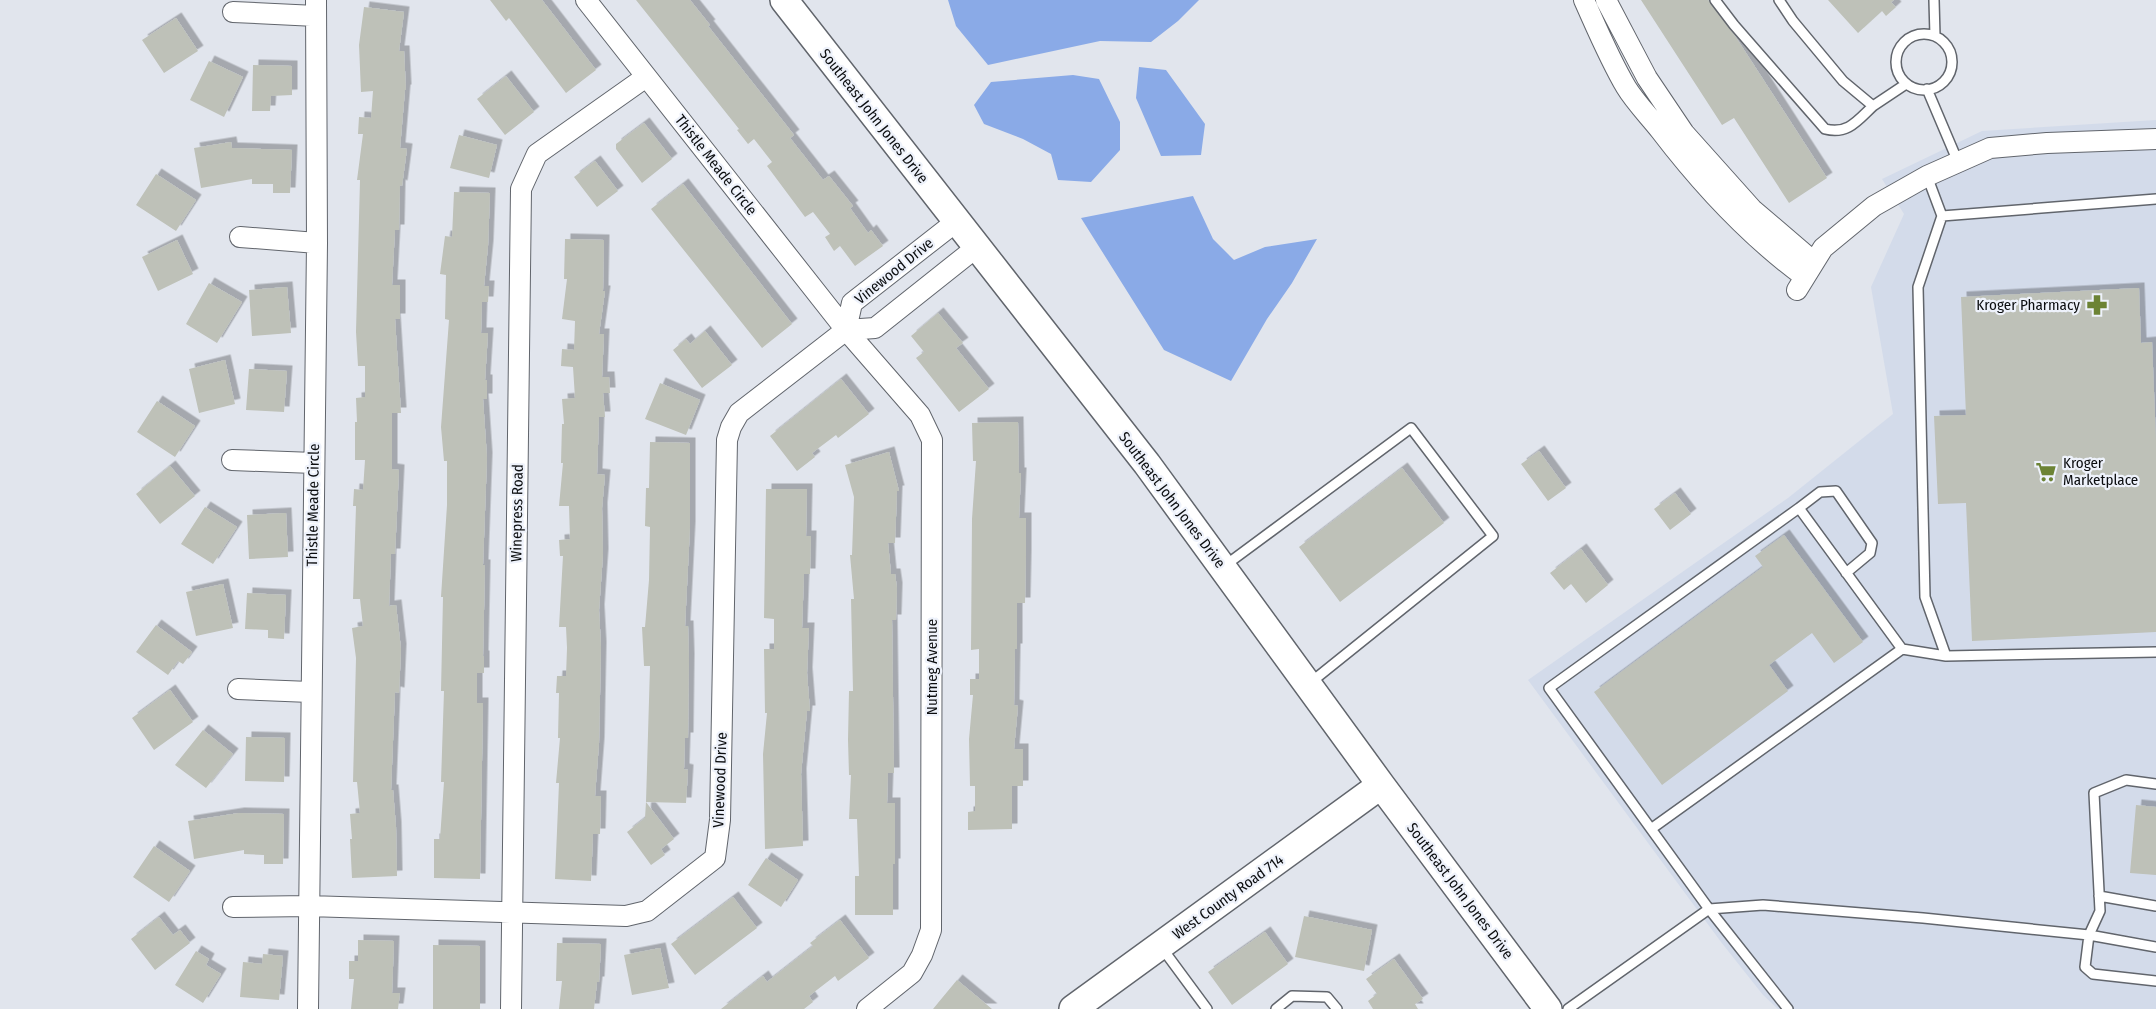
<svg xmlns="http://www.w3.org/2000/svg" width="2156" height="1009" viewBox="0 0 2156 1009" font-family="'Fira Sans Condensed',sans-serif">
<defs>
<filter id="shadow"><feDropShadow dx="5.5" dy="-5.5" stdDeviation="0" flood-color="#0004"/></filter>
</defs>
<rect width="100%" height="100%" fill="#e1e5ed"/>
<path fill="#d3dbea" d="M2156 120V1009H1778L1763 995 1721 942 1528 680 1788 498 1893 414 1871 287 1904 214 1882 179 1982 131Z"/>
<path fill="#8aaae7" d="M948 0H1199L1178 21 1151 42 1100 41 988 65 956 26Z
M1139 67 1166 70 1205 124 1201 155 1161 156 1136 98Z
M1073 75 1099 79 1120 122V150L1091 182 1058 180 1051 154 1023 139 984 124 974 105 991 82Z
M1193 196 1213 239 1234 260 1265 247 1317 239 1292 283 1267 319 1231 381 1164 350 1081 218Z"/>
<path fill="#bec1b8" filter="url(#shadow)" d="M490 0H542L596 70 566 93 509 18 506 21Z
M636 0H690L710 25 708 26 794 135 790 138 823 180 829 176 853 206 850 208 868 233 871 230 883 246 855 266 840 246 834 251 825 237 830 234 813 212 805 217 767 166 772 162 754 139 748 144 737 130 739 129Z
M1641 0H1708L1735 36 1827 178 1789 203 1734 118 1722 125Z
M1828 0H1894L1891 2 1896 7 1886 16 1882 11 1858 33Z
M364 7 404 12 399 51H404L406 90H405L400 148 407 149 402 186 400 185 399 230H395L392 285H400V319H395L401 413H392V469L399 470 395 554H391L389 606 396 605 401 649 399 693 395 692 391 790H393L396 827 397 876 352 878 350 839H352L350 814 360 813 357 782H353L356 658 352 628 363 626 360 599H353L356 506H353L354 489 363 490 365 460H355V422H357L356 398 365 397V366H358L356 332 360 180H357L363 134H358L359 117 371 118 373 91 361 92 359 45Z
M176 18 198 51 164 73 142 40Z
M209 61 243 77 224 117 190 100Z
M253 65 292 66V95L271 96 270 111H252Z
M506 76 534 112 505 135 477 99Z
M644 123 672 159 642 183 616 149V144Z
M459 135 497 145 489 178 450 168Z
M231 142 232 148 292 150 290 193H273V184H252V179L201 188 194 148Z
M595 161 618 191 597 207 574 177Z
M156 174 196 200 176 231 136 205Z
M683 184 792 324 762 348 651 209Z
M454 192 490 193 488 246 484 286H489L488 302H482L481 333H488L485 380H487V399H483L487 458 483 565H485L483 656H484V673H477V703H483L480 879 434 878V839H440L444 782H441L444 691H441L443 597H441L447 505V461H444L441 427 449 320 445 319 446 275 440 274 445 236 452 237Z
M565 239 604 240 603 291H605L599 334H604L602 377H609L610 393H603L605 417H599L597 474 605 475 602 508 603 554 599 610 601 647 599 743 595 796H601L600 834H593L591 881 555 879 559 783H556L560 738H558L559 693H556L557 676H566L567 648 566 627H559L563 556H560L559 540 570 539 569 506H559L563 463H561L562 424H564L562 399 575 398 573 367 561 366 562 349 574 350 575 321 562 319 567 279H564Z
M177 240 193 274 158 291 142 257Z
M209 283 242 302 217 343 186 324Z
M287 287 291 333 252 336 249 290Z
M2139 288 2141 343 2152 342 2156 441V632L1972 641 1966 503 1938 504 1934 416 1966 415 1961 297Z
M938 313 963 343 956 348 989 389 959 412 916 358 924 352 911 336Z
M705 331 732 365 702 388 673 350 686 339 690 344Z
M225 360 235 404 199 413 189 369Z
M249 369 287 371 284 412 246 410Z
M841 379 869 414 838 438 836 435 812 453 815 457 797 471 770 436Z
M660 383 700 400 686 435 645 419Z
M157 401 195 426 175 457 137 432Z
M1018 422 1019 473H1021L1019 518H1026V556L1025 603H1017V649H1015L1014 705 1018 706 1014 749H1023V786H1012V829L968 830V812L975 811V786H970L969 739 973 695H970V679H979V649L971 650 972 519 976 461H973L972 423Z
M650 442 690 443V527L685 626H688L689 659 688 738H685L684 769 688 770 686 803 646 802 650 666H644L642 627H645L649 580 650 527 645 526 646 488H649Z
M1539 451 1566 488 1548 501 1521 464Z
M889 452 899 491H897L895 543H888L891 574H895L897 588 896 620H892L894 773H888L887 803H895V864H893V915H855V876H859L857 819H849L851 775H849L848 740 849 691H853L851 599H854L850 555H852L854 497 845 465Z
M170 466 195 496 160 524 136 494Z
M1402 468 1444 523 1340 602 1299 547Z
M766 489H807L806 536H811L810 574H804L802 628H809L807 673 810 711H807L801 774 803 846 765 849 763 754 767 713H765L764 649H774V619L764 618Z
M1675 493 1691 514 1670 530 1654 509Z
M205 507 237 527 213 564 181 544Z
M286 513 288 557 249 559 247 515Z
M1784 535 1863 642 1834 663 1812 633 1769 665 1788 691 1662 785 1594 692 1763 567 1755 556Z
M1581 549 1608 585 1586 603 1571 584 1564 590 1550 573Z
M223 584 233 628 196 636 186 592Z
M247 593 286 595 284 639 268 638V630L245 629Z
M156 625 192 652 183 664 178 661 168 675 136 652Z
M170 690 193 722 154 750 132 718Z
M203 730 233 754 206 788 175 765Z
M246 737 285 738 284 782 245 781Z
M646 802 674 839 661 849 665 855 651 865 627 832 645 818Z
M2136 805 2156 807V875L2130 873Z
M239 813 284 814 283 864H264V855L244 854V850L194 859 188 821Z
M154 846 190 871 169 902 133 877Z
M766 858 798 880 781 907 748 885Z
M733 897 757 928 695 975 671 944Z
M1304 916 1372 930 1364 971 1295 957Z
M159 917 173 935 180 930 190 943 155 970 131 939Z
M840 920 869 958 838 981 835 976 809 996 813 1002 804 1009H721L763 976 767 982 813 946 810 943Z
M1265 932 1288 964 1232 1005 1208 972Z
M358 940 394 941 392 993H400L398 1009H351L354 979H349V961H358Z
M557 943 601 944 599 982H597L594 1009H559L562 981H556Z
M433 945 480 946V1009H433Z
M660 948 669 988 632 995 624 955Z
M196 951 209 959 206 965 221 974 203 1003 175 985Z
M263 954 283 956 279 1000 240 997 243 962 262 964Z
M1394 959 1423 999 1415 1004 1418 1009H1373L1368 1001 1377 994 1366 979Z
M957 980 992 1009H933Z"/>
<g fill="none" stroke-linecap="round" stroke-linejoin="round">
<g stroke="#61656c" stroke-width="12">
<path id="lane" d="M1715 0 1734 25 1825 129C1848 135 1858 120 1873 106
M1779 0 1793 21 1843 81 1873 106 1906 84
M1934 0 1935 36
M1896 62a28 28 0 1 1 56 0a28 28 0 1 1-56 0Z
M1927 89 1958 162
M1927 176 1942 216 1918 287 1925 597 1946 656 2156 652
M1942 216 2156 199
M1799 508 1820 492 1836 491 1872 543 1870 553 1846 573
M1223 567 1411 428 1493 536 1310 683
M2156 784 2126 780 2094 793 2100 911 2089 935 2085 967 2093 974 2156 981
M1651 829 1902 649 1946 656
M2099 896 2156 906
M1162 948 1207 1009
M1276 1009 1292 996 1327 997 1337 1009
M1568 1009 1709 909 1763 905 1923 918 2089 935 2156 947
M1788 1009 1709 909 1549 688 1799 508 1902 649"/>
</g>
<g stroke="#61656c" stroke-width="22">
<path id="street" d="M586 0 846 330 920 415 932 440 931 930 922 955 912 973 867 1009
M1584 0C1597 29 1610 60 1626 87 1635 102 1649 116 1660 130 1702 185 1749 236 1805 277
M1606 0 1647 78 1684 133 1752 209 1814 262
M233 12 316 16
M240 237 317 243
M1797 290 1823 248 1874 206 1927 176 1990 148 2047 143 2156 139
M846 330 852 303 957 221
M232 460 314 463
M238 689 310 692
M233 907 308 906 626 916 647 911 715 858 720 820 727 440 731 427 739 413 846 330 875 328 977 247
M308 1009 317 243 316 0
M511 1009 521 189 537 154 646 77"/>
</g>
<g stroke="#61656c" stroke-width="30">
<path id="secondary" d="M784 0 1147 464 1381 785 1548 1009
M1073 1009 1381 785"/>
</g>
<use href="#lane" stroke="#fff" stroke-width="9"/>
<use href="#street" stroke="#fff" stroke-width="20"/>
<use href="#secondary" stroke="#fff" stroke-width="27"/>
</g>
<defs>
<g id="pharmacy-bare" transform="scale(1.62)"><path d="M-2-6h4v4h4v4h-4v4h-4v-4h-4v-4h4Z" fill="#6c8335" stroke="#eef2fb" stroke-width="2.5" paint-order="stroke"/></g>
<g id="supermarket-bare" transform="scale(1.62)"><path d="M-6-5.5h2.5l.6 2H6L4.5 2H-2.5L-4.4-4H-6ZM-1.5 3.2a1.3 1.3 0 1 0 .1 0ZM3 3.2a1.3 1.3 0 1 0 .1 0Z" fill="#6c8335" stroke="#eef2fb" stroke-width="2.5" paint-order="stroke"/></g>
</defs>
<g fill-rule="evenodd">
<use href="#pharmacy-bare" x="2097" y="305"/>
<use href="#supermarket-bare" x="2046" y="472"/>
</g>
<g text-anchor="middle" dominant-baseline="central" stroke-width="4.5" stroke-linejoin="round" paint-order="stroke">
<g font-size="15" fill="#0b0d0f" stroke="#eef2fb">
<text transform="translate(874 116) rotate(52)">Southeast John Jones Drive</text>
<text transform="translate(716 165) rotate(52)">Thistle Meade Circle</text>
<text transform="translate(894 271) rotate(-39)">Vinewood Drive</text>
<text transform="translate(1172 500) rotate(53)">Southeast John Jones Drive</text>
<text transform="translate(313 505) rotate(-89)">Thistle Meade Circle</text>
<text transform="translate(517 513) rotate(-89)">Winepress Road</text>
<text transform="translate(932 667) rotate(-90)">Nutmeg Avenue</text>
<text transform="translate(720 780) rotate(-88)">Vinewood Drive</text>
<text transform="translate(1460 891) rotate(53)">Southeast John Jones Drive</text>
<text transform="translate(1228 897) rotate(-36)">West County Road 714</text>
</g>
<g font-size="15" fill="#0b0d0f" stroke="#eef2fb" text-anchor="end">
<text x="2080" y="305">Kroger Pharmacy</text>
<text x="2063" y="463" text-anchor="start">Kroger<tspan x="2063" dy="17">Marketplace</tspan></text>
</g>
</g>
</svg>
